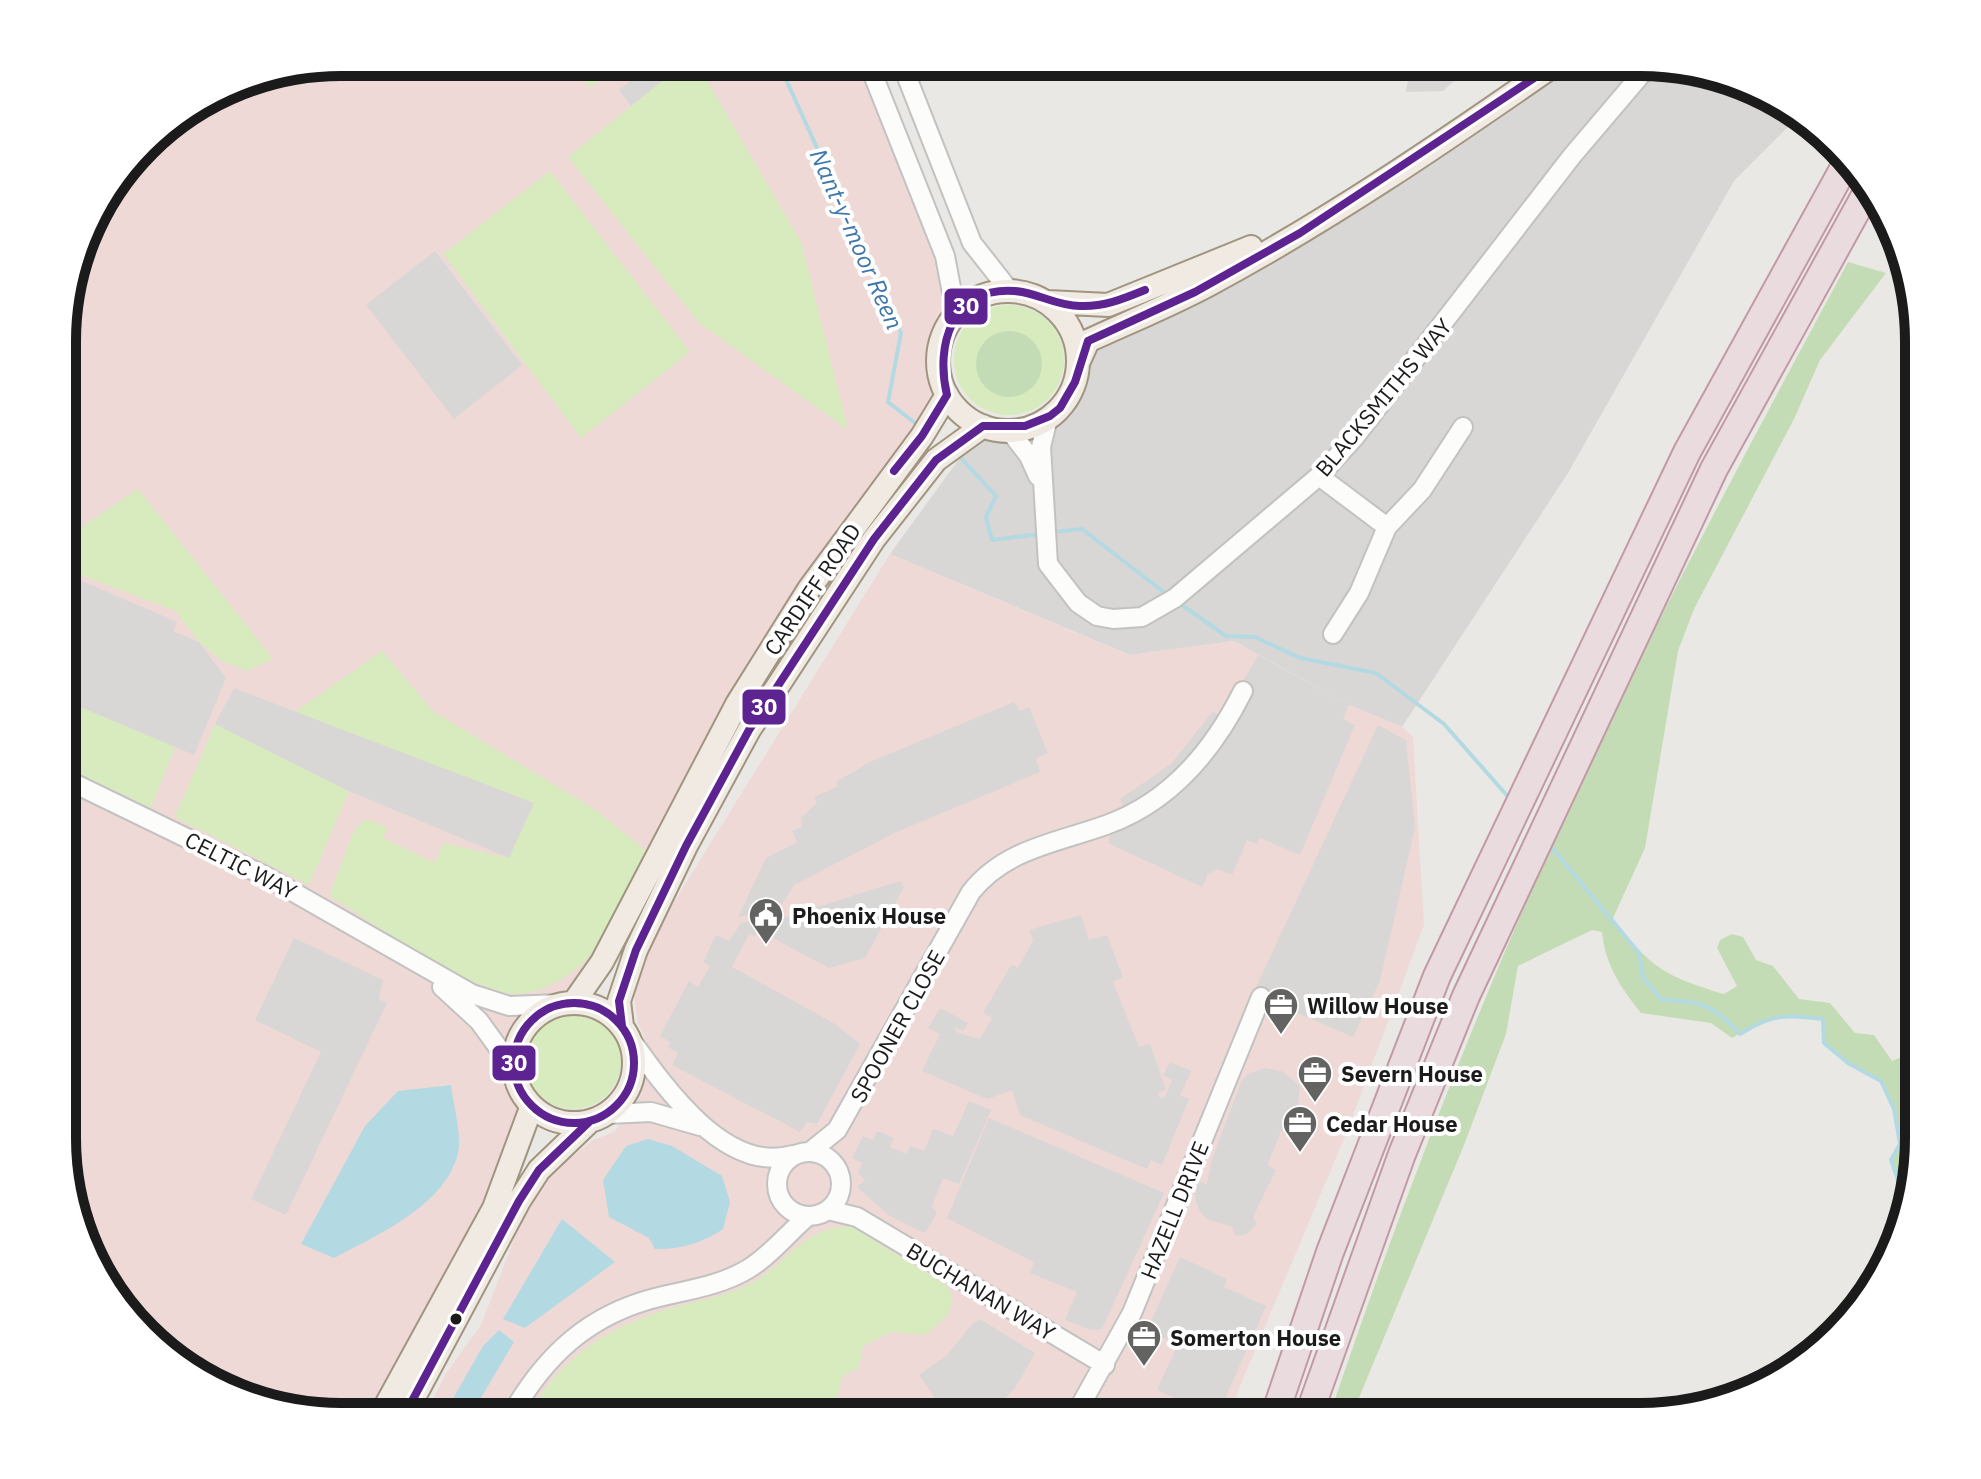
<svg xmlns="http://www.w3.org/2000/svg" width="1981" height="1479" viewBox="0 0 1981 1479" font-family="'IBM Plex Sans',sans-serif">
<rect width="100%" height="100%" fill="#eae8e4"/>
<path fill="#d9d7d5" d="M1411 62H1475L1443 91 1406 92Z
M1557 63H1657L1746 83 1799 116 1734 181 1568 473 1402 727 1349 705 1234 641 1130 655 890 554 983 426 1010 431 1030 427 1048 418 1064 403 1088 341 1316 222Z"/>
<path fill="#eed9d7" d="M341 62H868L956 314 939 347V372L947 395 809 589 574 1002 544 1010 531 1020 518 1039 513 1068 520 1093 531 1108 380 1416H324L235 1396 158 1348 91 1262 63 1156 64 304 99 202 158 131 251 77Z
M890 554 1129 655 1233 641 1349 705 1402 727 1413 737 1424 925 1346 1134 1238 1391 1231 1417 424 1416 447 1372 481 1325 516 1234 548 1175 593 1140 614 1132 636 1105 653 1057 638 1023 634 995 653 936Z"/>
<path fill="#d7ebbe" d="M569 62H622L590 88Z
M686 62H696L801 242 848 430 699 323 568 157Z
M550 171 690 352 581 438 443 254Z
M954 360a55 55 0 1 1 110 0a55 55 0 1 1-110 0Z
M138 489 273 659 247 671 222 661 199 642 176 611 64 569V539Z
M382 651 433 711 596 810 645 850C629 882 605 945 579 967 563 980 539 993 518 994 475 995 370 920 329 896L354 830 366 819 387 827 383 838 435 863 443 843 508 858 534 803 295 712Z
M64 700 175 747 151 808 63 766Z
M215 724 349 791 309 885 175 817Z
M525 1061a48 48 0 1 1 96 0a48 48 0 1 1-96 0Z
M839 1227H852L946 1285C963 1306 942 1323 924 1335L891 1332 863 1346 859 1367 843 1376 831 1417H527C562 1354 612 1324 679 1306 703 1300 728 1295 749 1284 786 1266 796 1234 839 1227Z"/>
<path fill="#c4dcb6" d="M1848 262 1886 273 1820 360 1794 419 1694 609 1678 651 1645 848 1613 918C1649 967 1666 977 1724 994L1737 986 1717 948 1720 940 1732 934 1743 937 1756 960 1773 966 1799 999 1830 1003 1855 1033 1874 1035 1892 1061 1918 1050V1156L1909 1195 1902 1191 1891 1160 1900 1144 1894 1109 1881 1082 1848 1063 1824 1043 1822 1019C1778 1013 1770 1015 1732 1038L1711 1023 1641 1013C1621 988 1605 965 1602 932L1592 930 1518 966 1506 1034 1464 1145 1366 1381 1351 1417H1329C1404 1194 1490 973 1591 760 1671 591 1759 427 1848 262Z
M976 364a33 33 0 1 1 66 0a33 33 0 1 1-66 0Z"/>
<path fill="#d8d7d6" d="M656 62H686L631 106 619 90Z
M435 251 522 365 454 419 366 305Z
M75 578 177 622 173 631 199 642 226 678 194 755 64 700V586L70 588Z
M1258 655 1349 705 1343 719 1355 725 1300 855 1260 838 1257 844 1247 840 1232 875 1218 869 1208 874 1202 887 1108 843 1111 834 1130 822 1120 799 1171 764 1213 711 1222 718Z
M234 688 534 803 509 858 349 791 215 724Z
M1014 702 1020 711 1029 707 1048 753 1036 758 1040 772 894 833 794 885 780 908 738 917 766 858 797 842 792 831 802 827 801 818 817 803 814 797 838 786 836 782 870 762Z
M1378 725 1406 740 1415 827 1380 981 1353 1037 1253 994Z
M900 881 904 887 865 958 829 968 758 930 754 936 749 934 732 967 835 1024 860 1044 817 1124 807 1122 800 1132 672 1065 678 1053 668 1047 670 1042 660 1036 689 981 698 987 710 966 703 962 716 935 729 941 741 923 767 916 773 921Z
M1081 915 1089 940 1107 935 1123 977 1113 982 1139 1047 1150 1044 1166 1090 1158 1092 1160 1098 1165 1097 1172 1080 1163 1075 1170 1062 1191 1071 1180 1095 1189 1099 1162 1165 1151 1160 1147 1169 1020 1115 1012 1090 987 1099 922 1071 940 1034 928 1028 940 1008 968 1023 963 1031 955 1027 956 1032 980 1039 992 1018 983 1013 1011 965 1018 968 1033 940 1029 930Z
M294 938 383 980 379 999 387 1003 286 1215 251 1199 321 1052 255 1020Z
M1265 1068 1282 1071 1300 1086 1296 1122 1286 1120 1267 1165 1276 1170 1253 1217 1257 1224 1247 1234 1236 1236 1232 1227 1207 1219 1199 1210 1195 1196 1198 1181 1207 1184 1211 1162 1241 1082 1248 1074Z
M969 1101 991 1110 959 1184 943 1178 932 1206 937 1213 925 1233 890 1216 857 1187 865 1180 858 1173 862 1163 852 1158 863 1136 873 1140 877 1131 894 1138 890 1147 907 1154 910 1146 924 1151 933 1129 953 1136Z
M989 1118 1164 1193 1102 1329 1091 1330 1065 1320 1077 1292 1030 1273 1034 1262 947 1218Z
M1180 1257 1227 1279 1224 1287 1266 1306 1217 1417 1157 1390 1178 1344 1147 1330Z
M980 1319 1035 1353 1015 1388 989 1416 981 1409 973 1417H948L919 1375 947 1355 973 1323Z"/>
<path fill="#b3d9e2" d="M451 1085C453 1104 462 1134 458 1153 446 1205 376 1236 334 1258L301 1244 365 1126 398 1091Z
M648 1139 672 1146 722 1176 730 1202 723 1229C702 1243 680 1250 655 1249L649 1238 609 1217 603 1180 626 1146Z
M562 1219 615 1262 525 1328 503 1319Z
M499 1330 514 1342 470 1416H443L483 1346Z"/>
<g fill="none" stroke-linecap="round" stroke-linejoin="round">
<path stroke="#b3d9e2" stroke-width="4" d="M778 62 901 333 888 402 919 426
M958 455 996 496 986 517 992 540 1040 534
M1053 532 1082 529 1169 596
M1179 603 1226 636 1255 637 1300 658 1376 673 1444 724 1511 800
M1548 843 1639 953 1643 978 1662 1000C1701 1001 1713 1005 1740 1034 1772 1014 1786 1014 1823 1019L1824 1043 1848 1063 1881 1081 1894 1109 1900 1144 1891 1160 1902 1191 1909 1195"/>
<g stroke="#c2c2c0" stroke-width="22">
<path id="minor" d="M868 62 945 256 956 314
M901 62 972 243 1009 290
M1048 418 1041 447 1048 564 1078 603 1097 616 1113 619 1142 617 1175 598 1319 476 1354 438 1572 156 1651 63
M1010 431 1029 456 1038 476
M1319 476 1387 527
M1333 634 1359 593 1387 527 1422 490 1463 427
M63 778 267 877 472 994 509 1006 559 1004
M442 987 479 1021 513 1068
M629 1037C663 1085 725 1175 793 1155
M608 1114 651 1112 700 1126
M811 1151 837 1130 971 892C1005 849 1056 843 1106 825 1171 802 1213 751 1243 691
M777 1184a32 32 0 1 1 64 0a32 32 0 1 1-64 0Z
M828 1210 857 1217 1105 1365
M510 1417C545 1355 589 1314 659 1297 688 1290 722 1285 748 1269 770 1256 788 1233 808 1216
M1074 1417 1132 1313 1261 997"/>
</g>
<g stroke="#a09581" stroke-width="26">
<path id="major" d="M938 361a70 70 0 1 1 140 0a70 70 0 1 1-140 0Z
M1048 302 1108 305 1251 247
M1079 361 1088 341C1129 322 1171 305 1210 284 1331 219 1445 141 1557 63
M574 1002 602 962 737 704 809 589 922 436 947 395
M514 1063a60 60 0 1 1 120 0a60 60 0 1 1-120 0Z
M622 1026 619 1001 636 950 686 846 749 730 874 539 936 460 983 426
M380 1416 494 1208 531 1108
M404 1416 519 1201 539 1170 589 1122"/>
</g>
<g stroke="#c299a6" stroke-width="30">
<path id="highway" d="M1274 1417 1330 1252 1437 976 1687 452 1847 162
M1308 1417 1402 1154 1466 996 1714 469 1868 190"/>
</g>
<use href="#minor" stroke="#fcfcfb" stroke-width="18"/>
<use href="#major" stroke="#f0eae2" stroke-width="22"/>
<use href="#highway" stroke="#eadcde" stroke-width="26"/>
<g stroke="#fff" stroke-width="14">
<path id="bus-1" d="M894 471 922 436 947 395C935 345 952 287 1014 291 1036 292 1056 306 1080 306 1104 307 1123 299 1145 290
M514 1063a60 60 0 1 1 120 0a60 60 0 1 1-120 0Z
M622 1026 619 1001 636 950 686 846 749 730 874 539 936 460 983 426H1025L1050 416 1060 408 1075 382 1088 341 1195 292 1300 233 1557 63
M404 1416 519 1201 539 1170 589 1122"/>
</g>
<use href="#bus-1" stroke="#5d2491" stroke-width="8"/>
</g>
<defs>
<g id="civic-pin" transform="scale(1.8)"><path d="M0 17L-7.5 6A9.5 9.5 0 1 1 7.5 6Z" fill="#636361" stroke="#fff"/><path d="M-.6-6.5H3V-4.5H.6V-3L4-1V1h2V6H-6V1h2V-1L-.6-3ZM-1.2 2.5V6h2.4V2.5Z" fill="#fff"/></g>
<g id="office-pin" transform="scale(1.8)"><path d="M0 17L-7.5 6A9.5 9.5 0 1 1 7.5 6Z" fill="#636361" stroke="#fff"/><path d="M-6-3h4V-5.5h4V-3h4V5H-6ZM-1-4.5V-3h2v-1.5ZM-6 0V1H6V0Z" fill="#fff"/></g>
</defs>
<g fill-rule="evenodd">
<use href="#civic-pin" x="766" y="915"/>
<use href="#office-pin" x="1281" y="1005"/>
<use href="#office-pin" x="1315" y="1073"/>
<use href="#office-pin" x="1300" y="1123"/>
<use href="#office-pin" x="1144" y="1337"/>
</g>
<circle fill="#1b1b1b" stroke="#fff" stroke-width="3" cx="456" cy="1319" r="7"/>
<g text-anchor="middle" dominant-baseline="central" stroke-width="8" stroke-linejoin="round" paint-order="stroke">
<g font-size="22" fill="#1b1b1b" stroke="#fff">
<text transform="translate(1383 397) rotate(-50)">BLACKSMITHS WAY</text>
<text transform="translate(812 589) rotate(-56)">CARDIFF ROAD</text>
<text transform="translate(241 865) rotate(27)">CELTIC WAY</text>
<text transform="translate(897 1026) rotate(-61)">SPOONER CLOSE</text>
<text transform="translate(1174 1210) rotate(-68)">HAZELL DRIVE</text>
<text transform="translate(981 1291) rotate(31)">BUCHANAN WAY</text>
</g>
<g font-size="22" font-weight="bold" fill="#1b1b1b" stroke="#fff" text-anchor="start">
<text x="792" y="915">Phoenix House</text>
<text x="1307" y="1005">Willow House</text>
<text x="1341" y="1073">Severn House</text>
<text x="1326" y="1123">Cedar House</text>
<text x="1170" y="1337">Somerton House</text>
</g>
<g font-size="24" font-style="italic" fill="#3e77ab" stroke="#fff">
<text transform="translate(857 239) rotate(66)">Nant-y-moor Reen</text>
</g>
</g>
<path d="M0 0H1981V1479H0ZM341 76H1640A265 265 0 0 1 1905 341V1138A265 265 0 0 1 1640 1403H341A265 265 0 0 1 76 1138V341A265 265 0 0 1 341 76Z" fill="#fff" fill-rule="evenodd"/>
<path fill="none" stroke="#1b1b1b" stroke-width="10" d="M341 76H1640A265 265 0 0 1 1905 341V1138A265 265 0 0 1 1640 1403H341A265 265 0 0 1 76 1138V341A265 265 0 0 1 341 76Z"/>
<g stroke="#fff" stroke-width="3">
<rect x="943" y="287" width="46" height="39" rx="8" fill="#5d2491"/>
<rect x="741" y="688" width="46" height="38" rx="8" fill="#5d2491"/>
<rect x="491" y="1044" width="46" height="38" rx="8" fill="#5d2491"/>
</g>
<g font-size="22" text-anchor="middle" font-weight="bold" fill="#fff">
<text x="966" y="314">30</text>
<text x="764" y="715">30</text>
<text x="514" y="1071">30</text>
</g>
</svg>
